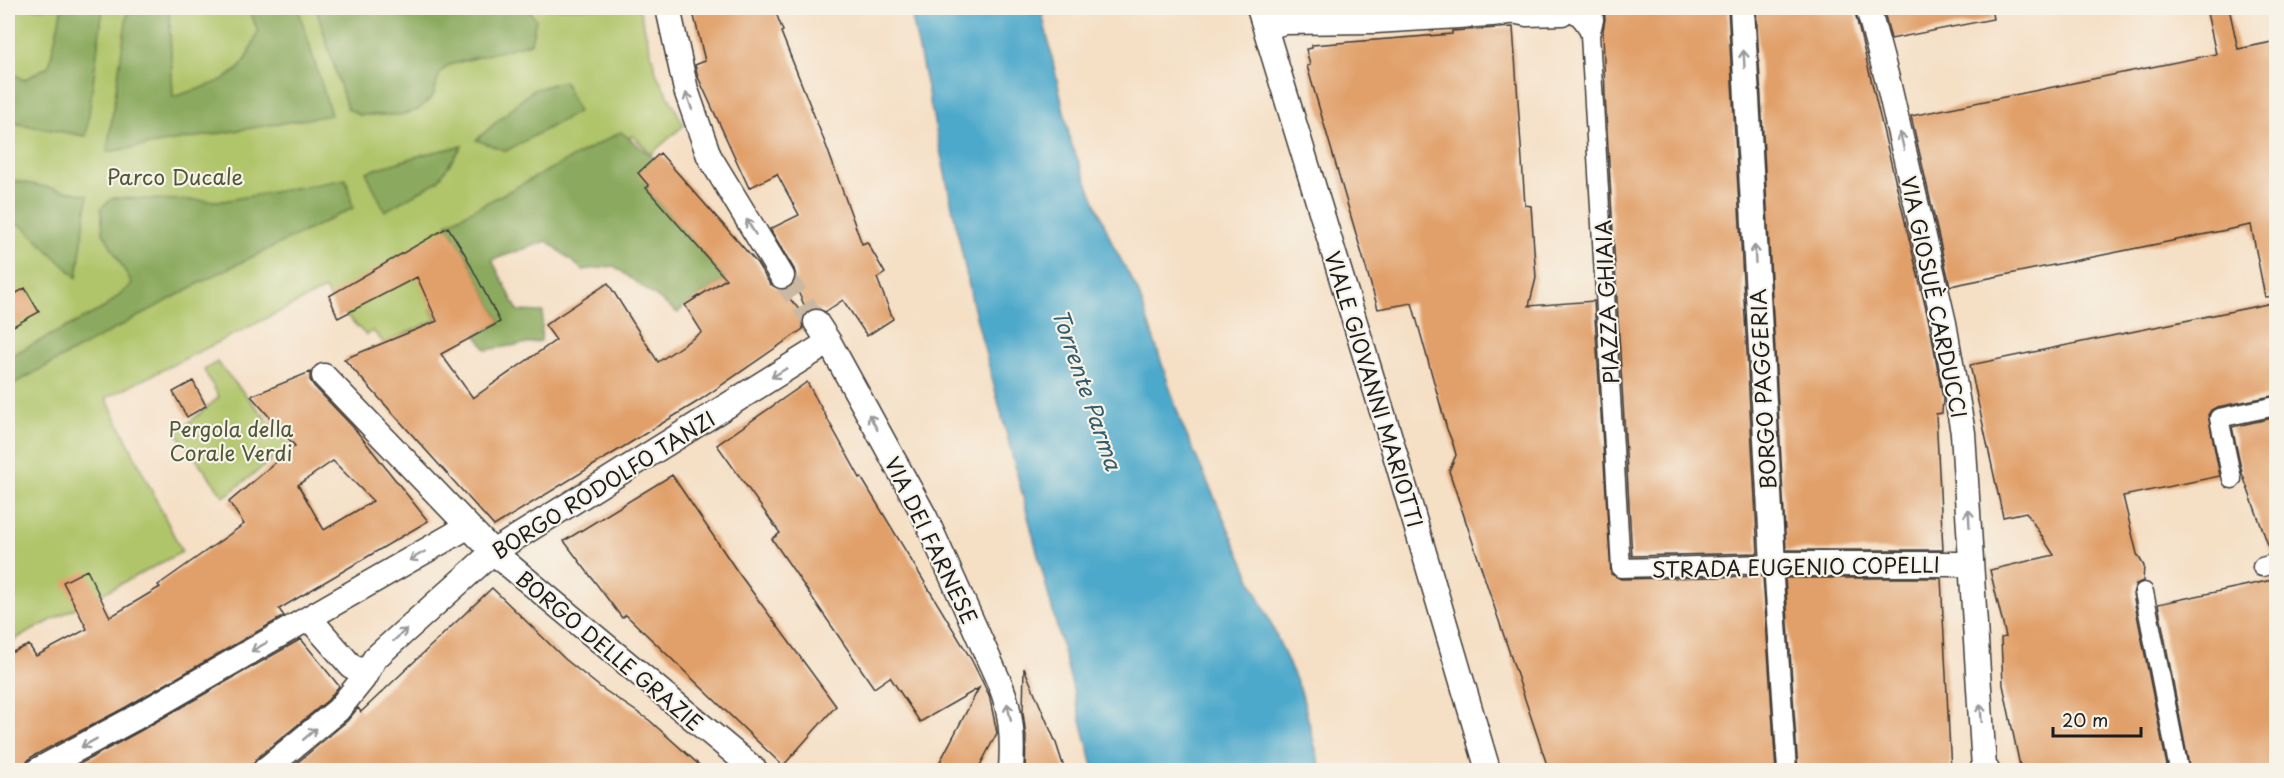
<svg xmlns="http://www.w3.org/2000/svg" width="2284" height="778" viewBox="0 0 2284 778" font-family="'Playpen Sans',sans-serif">
<rect width="100%" height="100%" fill="#f7f3e8"/>
<filter id="ink" filterUnits="userSpaceOnUse"><feTurbulence type="fractalNoise" baseFrequency=".0167" numOctaves="2"/><feDisplacementMap in="SourceGraphic" scale="12" xChannelSelector="R" yChannelSelector="G"/><feConvolveMatrix kernelMatrix="1 2 1 2 8 2 1 2 1" color-interpolation-filters="sRGB"/></filter>
<filter id="wash" filterUnits="userSpaceOnUse"><feTurbulence type="fractalNoise" baseFrequency=".008" numOctaves="4" result="noise"/><feDisplacementMap in="SourceGraphic" scale="24" xChannelSelector="R" yChannelSelector="G"/><feGaussianBlur stdDeviation="1.35" result="paint"/><feColorMatrix in="noise" values="0 0 0 0 0 0 0 0 0 0 0 0 0 0 0 0 0 1.4 0 .05"/><feComposite in="paint" operator="in"/></filter>
<g filter="url(#wash)">
<rect width="100%" height="100%" fill="#f5dfc5"/>
<path fill="#b0c56a" stroke="#667043" stroke-width="1.5" d="M8 8H639L657 75 684 125 651 154 633 136 449 227 465 254 431 309 436 320 384 343 373 331 366 335 330 299 325 289 106 398 182 552 8 643Z
M217 362 290 446 224 497 177 433 219 397 204 370Z"/>
<path fill="#8caa5e" stroke="#54633d" stroke-width="1.5" d="M62 8H103L86 136 8 122V71L24 80 49 66Z
M128 8H169L173 97C193 90 232 82 244 62 250 53 253 42 258 32L249 8H298L331 115 107 152Z
M316 8H388L397 15 409 17 424 8H527L536 19 531 43 449 65 440 73 433 96 418 110 400 115H359L347 108Z
M564 81 578 112 506 151 476 140 533 90Z
M621 132 654 158 647 189 726 279 685 305 678 313 614 266 583 270 547 241 492 260 518 311 543 312 541 341 486 350 476 335 500 322 465 254 446 224Z
M462 146 438 181 385 211 366 172 425 154Z
M346 179 353 208 209 278 8 387V357L104 308 132 284 103 232 101 208 113 198 223 201Z
M10 180 88 195 77 278 25 228 8 220V181Z"/>
<path fill="#4da9cb" stroke="#346274" stroke-width="1.5" d="M910 8H1041L1071 143 1113 245 1138 291 1182 425 1301 691 1321 770H1094L973 305Z"/>
<g id="blocks">
<path fill="#e1a06a" fill-rule="evenodd" d="M692 8H774L783 31 781 32 827 148 862 244 867 242 885 273 877 278 893 319 867 336 843 300 825 312 816 308 807 311 794 283 796 276 794 269 770 229 799 215 777 174 749 188 698 77 695 65 705 61Z
M1604 8H1728L1758 553 1632 556 1605 96 1603 31 1605 19Z
M1756 8H1854L1930 326 1943 399 1942 413 1936 414 1943 550H1786Z
M1883 8H1991L1993 19 1891 39Z
M2206 8H2229L2238 49 2277 41V296L2265 297 2251 225 1950 286 1911 116 2216 54Z
M1513 27 1525 205 1531 206 1536 278 1529 306 1594 301 1611 574 1621 579 1763 576 1776 771H1549L1449 471 1456 455 1453 444 1447 429 1412 303 1378 309 1307 66 1310 65 1306 49 1312 48V45L1452 34V31Z
M660 153 757 263 770 284 782 290 804 315 802 322 803 329 697 402 494 526 344 359 437 321 417 277 338 318 329 296 448 227 465 254 500 322 441 354 473 398 556 340 545 325 608 283 658 362 702 332 685 305 726 279 646 188 649 186 638 173Z
M25 288 39 312 8 329V298Z
M2277 302V395L2217 407 2211 410 2208 415 2220 476 2123 496 2137 554 2144 566 2143 581 2136 584 2133 594 2168 771H2021L2003 685 2001 638 2006 637 1990 570 2054 555 2026 512 2003 517 1970 365Z
M310 372V380L314 386 354 428 428 521 279 609 284 616 126 707 31 757 26 763 24 771H17L14 764 8 767V654L29 645 36 656 87 629 63 582 87 570 110 617 160 587 158 585 244 524 229 502 295 446 251 396ZM333 461 373 501 324 530 298 485Z
M193 381 206 406 187 417 173 392Z
M807 382 860 478 861 477 971 659 989 695 997 733 977 771H935L979 688 920 722 890 677 874 688 772 539 780 533 717 445Z
M2277 417V552L2271 553 2242 473 2232 427Z
M672 475 737 571 836 706 783 766 626 615 622 618 564 541Z
M1785 578H1941L1951 771H1798Z
M2277 579V771H2190L2158 604Z
M492 588 565 659 600 687 649 720 706 771H287L347 721 358 708 361 712Z
M301 639 339 686 328 700 256 759 251 771H67L140 731Z
M1024 668 1056 743 1065 771H1025L1026 737 1023 712Z"/>
</g>
</g>
<g filter="url(#ink)">
<use href="#blocks" fill-opacity="0" stroke="#3d3935" stroke-width="1.5"/>
<g fill="none" stroke-linecap="round" stroke-linejoin="round">
<path stroke="#cab8a3" stroke-width="24" stroke-dasharray="24 12" stroke-linecap="butt" d="M782 276 816 322"/>
<g stroke="#3d3935" stroke-width="21">
<path id="pedestrian" d="M1593 8 1594 20 1590 35 1621 568 1773 564 1787 770
M1570 12C1579 14 1588 26 1590 35
M2232 479 2219 418 2276 406
M2262 567 2276 563
M2144 592 2179 770"/>
</g>
<g stroke="#3d3935" stroke-width="27">
<path id="minor" d="M668 8 686 90 709 156 782 276
M1259 8 1389 434 1488 770
M1742 8 1773 564H1970
M1868 8 1888 82 1944 323 1963 433 1984 768 1987 770
M1513 11 1527 14 1562 13
M1265 28 1284 22 1375 21 1492 14 1516 11 1521 8
M816 322 829 342 925 517 1000 684C1012 713 1013 740 1011 770
M324 376 493 552 755 770
M309 618 351 666 365 673
M38 770 133 719 467 527
M265 770 338 710 363 679 375 658 493 552 829 342"/>
</g>
<use href="#pedestrian" stroke="#fff" stroke-width="18"/>
<use href="#minor" stroke="#fff" stroke-width="24"/>
</g>
<defs><path id="oneway-shaft" d="M-6 0H5M1.5-3L5.5 0L1.5 3" fill="none" stroke-width="1.6" stroke-linecap="round" stroke-linejoin="round" transform="scale(1.5)"/></defs>
<g stroke="#999">
<use href="#oneway-shaft" transform="translate(1744 59) rotate(-93)"/>
<use href="#oneway-shaft" transform="translate(689 101) rotate(-109)"/>
<use href="#oneway-shaft" transform="translate(1902 141) rotate(-103)"/>
<use href="#oneway-shaft" transform="translate(751 227) rotate(-121)"/>
<use href="#oneway-shaft" transform="translate(1755 254) rotate(-93)"/>
<use href="#oneway-shaft" transform="translate(779 373) rotate(148)"/>
<use href="#oneway-shaft" transform="translate(873 422) rotate(-119)"/>
<use href="#oneway-shaft" transform="translate(1969 518) rotate(-93)"/>
<use href="#oneway-shaft" transform="translate(417 556) rotate(150)"/>
<use href="#oneway-shaft" transform="translate(400 635) rotate(-42)"/>
<use href="#oneway-shaft" transform="translate(259 647) rotate(150)"/>
<use href="#oneway-shaft" transform="translate(1009 712) rotate(-102)"/>
<use href="#oneway-shaft" transform="translate(1981 713) rotate(-94)"/>
<use href="#oneway-shaft" transform="translate(310 734) rotate(-40)"/>
<use href="#oneway-shaft" transform="translate(89 743) rotate(151)"/>
</g>
</g>
<g text-anchor="middle" dominant-baseline="central" stroke-width="4.5" stroke-linejoin="round" paint-order="stroke">
<g font-size="21" fill="#505737" stroke="#f7f3e8">
<text x="175" y="176">Parco Ducale</text>
<text x="231" y="428">Pergola della<tspan x="231" dy="24">Corale Verdi</tspan></text>
</g>
<g font-size="21" fill="#1c1c1c" stroke="#f7f3e8">
<text transform="translate(1935 297) rotate(78)">VIA GIOSUÈ CARDUCCI</text>
<text transform="translate(1606 302) rotate(-93)">PIAZZA GHIAIA</text>
<text transform="translate(1375 389) rotate(73)">VIALE GIOVANNI MARIOTTI</text>
<text transform="translate(1762 389) rotate(-93)">BORGO PAGGERIA</text>
<text transform="translate(603 484) rotate(-32)">BORGO RODOLFO TANZI</text>
<text transform="translate(932 540) rotate(64)">VIA DEI FARNESE</text>
<text transform="translate(1796 566) rotate(-1)">STRADA EUGENIO COPELLI</text>
<text transform="translate(610 650) rotate(40)">BORGO DELLE GRAZIE</text>
</g>
<g font-size="22" font-style="italic" fill="#325b6b" stroke="#f7f3e8">
<text transform="translate(1088 389) rotate(71)">Torrente Parma</text>
</g>
</g>
<rect width="2284" height="778" fill="none" stroke="#f7f3e8" stroke-width="30"/>
<path d="M2053 727v9h88v-9" fill="none" stroke="#1c1c1c" stroke-width="3"/>
<text x="2062" y="727" font-size="18" fill="#1c1c1c" stroke="#f7f3e8" stroke-width="4.5" paint-order="stroke">20 m</text>
</svg>
